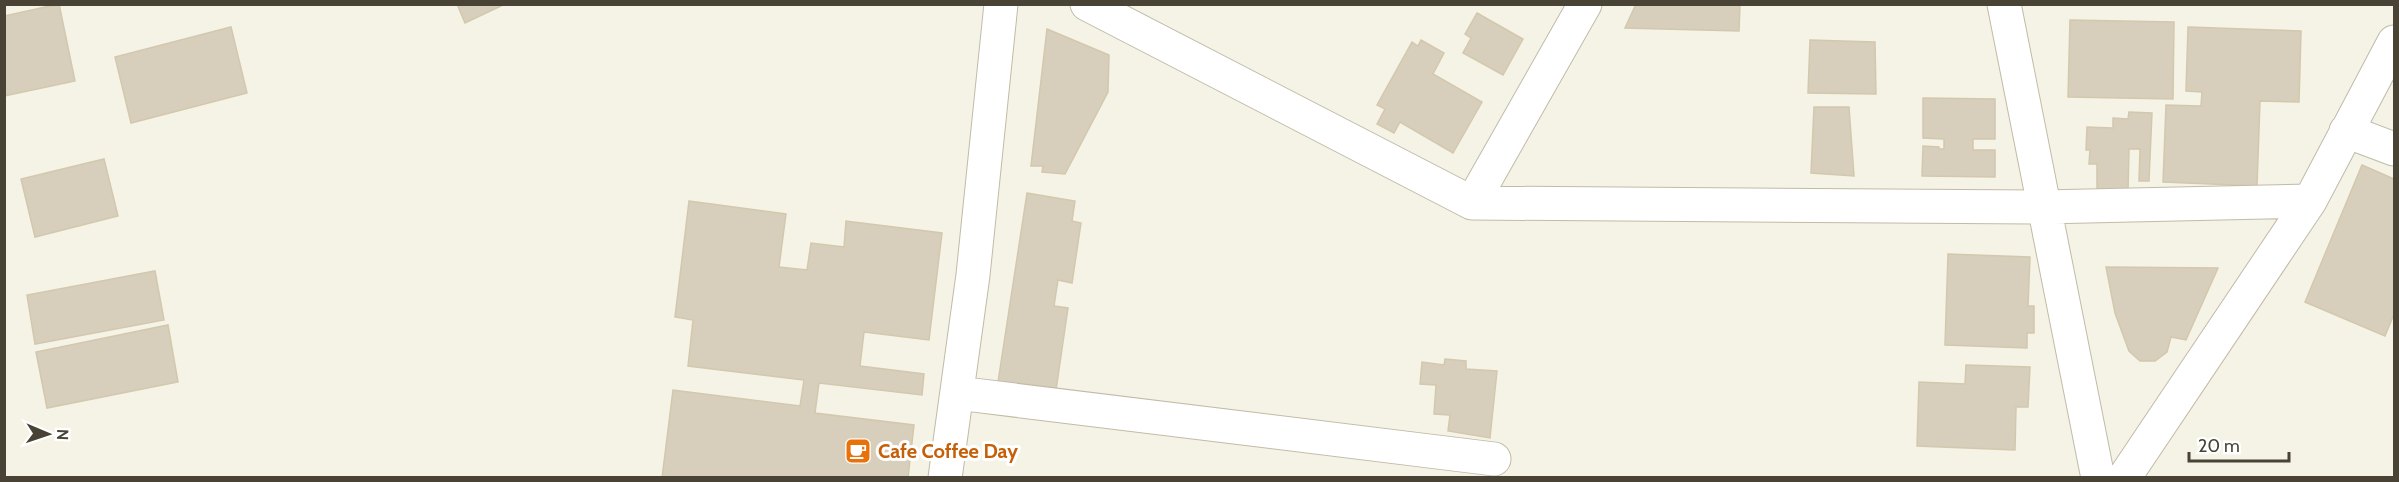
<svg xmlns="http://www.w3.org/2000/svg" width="2399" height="482" viewBox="0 0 2399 482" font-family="Cabin,sans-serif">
<rect width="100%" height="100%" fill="#f5f2e6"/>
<path fill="#d7cfbb" stroke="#d3c8ad" stroke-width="1.5" d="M59 4 75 81 4 96V16Z
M457 4H505L465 23Z
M1636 4H1740L1739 31 1625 28Z
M1477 13 1523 39 1503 75 1463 53 1471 38 1465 34Z
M2070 20 2174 22 2173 99 2068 97Z
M231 27 247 93 131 123 115 57Z
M2188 27 2301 31 2299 102 2260 101 2257 186 2163 182 2166 105 2201 106 2202 92 2186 91Z
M1047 29 1109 55 1108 92 1065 174 1042 172 1043 166H1031Z
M1421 40 1444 53 1433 74 1482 102 1453 153 1400 122 1394 133 1377 124 1385 109 1377 105 1412 42 1418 46Z
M1810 40 1875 42 1876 94 1808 93Z
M1923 98 1995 99V139H1973V150H1995V177L1922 176 1923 146 1939 147V149H1944V139L1923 138Z
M1814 107H1849L1854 176 1811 173Z
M2129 112 2152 113 2149 181H2139L2140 149H2129L2128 192 2097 191V164H2089L2090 150H2086L2087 127 2113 128V118L2128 119Z
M104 159 118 216 35 237 21 179Z
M2362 165 2394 179V314L2385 336 2305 302Z
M1027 193 1075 201 1072 221 1081 223 1072 283 1058 280 1054 306 1068 308 1056 390 998 382Z
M689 201 786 214 779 267 807 270 811 243 844 247 846 221 942 233 929 340 864 332 860 366 924 374 922 395 819 383 815 413 914 425 908 478H662L673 390 800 406 804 380 688 366 693 320 675 317Z
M1948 254 2030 257 2028 306H2034V333H2027V348L1945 345Z
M2106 267 2218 268 2186 340 2171 337 2167 352 2155 361H2140L2129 351 2115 313Z
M155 271 164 320 35 344 27 295Z
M168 325 178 382 47 408 36 352Z
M1445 359 1466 361V369L1497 371 1490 438 1448 431 1450 415 1434 414 1436 385 1420 384 1422 362 1444 365Z
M1966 365 2030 367 2028 407H2016L2015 450 1917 446 1919 382 1965 384Z"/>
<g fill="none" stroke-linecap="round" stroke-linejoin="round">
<g stroke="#c1bba8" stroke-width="35">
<path id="minor" d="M1087 4 1472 203 2043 207 2310 201
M2004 4 2098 478
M2346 131 2394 149
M1472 203 1585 4
M957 393 1494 459
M945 478 973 275 1001 4
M2124 478 2310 201 2394 42"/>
</g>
<use href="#minor" stroke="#fff" stroke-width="33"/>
</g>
<defs>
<g id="cafe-square" transform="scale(1.35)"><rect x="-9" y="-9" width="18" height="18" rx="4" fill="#e8710a" stroke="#fff"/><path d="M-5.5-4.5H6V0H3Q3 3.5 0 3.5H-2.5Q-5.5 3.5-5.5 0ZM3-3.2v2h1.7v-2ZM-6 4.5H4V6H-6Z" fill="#fff"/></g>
</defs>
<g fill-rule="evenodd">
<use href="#cafe-square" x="858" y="451"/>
</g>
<g text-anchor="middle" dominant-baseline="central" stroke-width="6" stroke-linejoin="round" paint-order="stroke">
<g font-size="20" font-weight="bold" fill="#c56008" stroke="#fff" text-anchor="start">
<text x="878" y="451">Cafe Coffee Day</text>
</g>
</g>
<rect width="2399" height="482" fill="none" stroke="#484335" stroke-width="12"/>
<g transform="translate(48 434) rotate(92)" stroke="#ffffff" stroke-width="4.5" paint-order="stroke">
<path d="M0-4.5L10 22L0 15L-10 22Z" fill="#484335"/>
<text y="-9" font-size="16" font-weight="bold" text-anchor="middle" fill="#484335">N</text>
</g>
<path d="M2189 452v9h100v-9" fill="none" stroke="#484335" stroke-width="3"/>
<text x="2198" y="452" font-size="18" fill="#484335" stroke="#ffffff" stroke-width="4.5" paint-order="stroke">20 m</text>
</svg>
